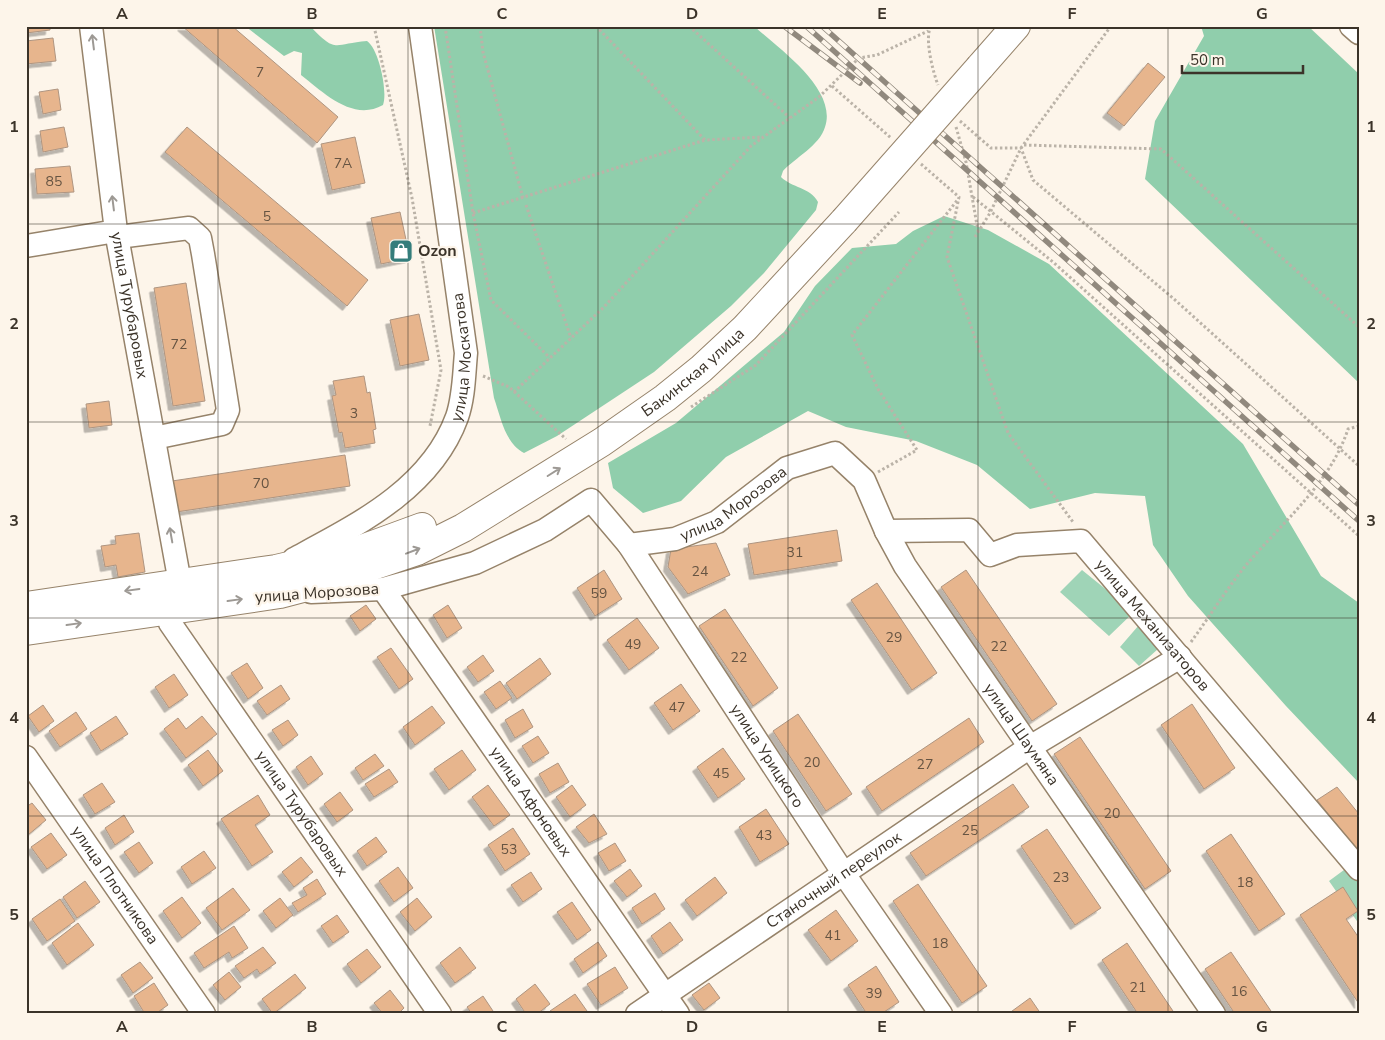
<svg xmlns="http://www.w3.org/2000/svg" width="1385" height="1040" viewBox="0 0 1385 1040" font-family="'Nunito Sans',sans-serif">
<defs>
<filter id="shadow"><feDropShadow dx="-4.5" dy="4.5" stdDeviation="0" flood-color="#0004"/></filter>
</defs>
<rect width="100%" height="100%" fill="#fdf5ea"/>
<path fill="#9fd4b7" d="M1082 570 1134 612 1109 636 1060 592Z
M1139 625 1158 649 1139 666 1120 647Z
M1348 867 1359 881V924L1329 881Z"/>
<path fill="#90ceac" d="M245 26H310C337 54 332 44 367 41 379 49 388 92 383 105 353 122 324 93 301 75L302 53 294 51 284 56Z
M434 26H754C778 48 838 89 825 127 820 145 795 158 783 171L781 177C792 188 810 187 818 202L816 210 764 273 731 306 654 372 557 436 524 453C505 443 501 418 494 398Z
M1201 26H1308L1359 74V383L1145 179 1155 121 1204 36Z
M944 216 988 230 1049 264 1243 444 1321 576 1359 603V783L1286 706 1188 596 1153 545 1145 496 1095 493 1030 509 977 465 916 441 846 427 808 411 726 457 681 501 643 513 613 488 608 463 676 423 784 332 815 286 852 248 896 244 913 231Z"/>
<path fill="#e7b58d" stroke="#ae9581" filter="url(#shadow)" d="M26 26H50V30L26 33Z
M182 26H232L338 117 317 143Z
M53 38 56 61 26 64V41Z
M1148 63 1165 77 1124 126 1107 113Z
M58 89 61 110 43 114 39 92Z
M64 127 68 147 43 152 40 131Z
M187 127 368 280 347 306 165 152Z
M355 137 365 183 332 190 321 144Z
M70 166 74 192 37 194 35 169Z
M400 212 410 258 381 264 371 218Z
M186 283 205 401 173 406 154 288Z
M419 314 429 360 400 366 390 320Z
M364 376 367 393 370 392 376 429 373 430 375 443 345 448 342 432 339 433 332 396 336 395 333 381Z
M109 401 112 425 89 428 86 404Z
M345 455 350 486 176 512 172 481Z
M837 530 842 561 754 575 748 544Z
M139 533 145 572 118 577 116 565 105 567 101 546 116 544 115 536Z
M716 543 730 575 688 594 668 567 671 549Z
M604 570 622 599 595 616 577 588Z
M966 570 1057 704 1032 721 941 587Z
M877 583 937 673 912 690 851 600Z
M366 605 376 619 360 631 350 616Z
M448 605 462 628 447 638 433 615Z
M725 609 778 688 753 706 699 626Z
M637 618 659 648 629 670 607 640Z
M391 648 413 679 399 689 377 657Z
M483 655 494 671 478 682 467 667Z
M540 658 551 674 517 699 506 683Z
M247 663 263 688 248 699 231 673Z
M174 674 188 695 169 708 155 687Z
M500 681 512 698 496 709 484 692Z
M681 684 700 711 673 730 654 703Z
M281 685 290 699 267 715 257 701Z
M1192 704 1235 768 1204 789 1161 725Z
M43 705 54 721 39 732 28 716Z
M432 706 445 723 415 745 403 727Z
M523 709 533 727 515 738 505 720Z
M76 712 87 729 60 747 49 731Z
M798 714 852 794 826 811 773 731Z
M116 716 128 734 101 751 90 733Z
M202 716 217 734 186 758 164 729 178 718 186 729Z
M969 718 984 742 882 811 866 787Z
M288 720 298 735 283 746 272 730Z
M538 736 549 753 533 763 522 746Z
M1080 737 1171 871 1145 889 1054 754Z
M723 748 745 779 718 798 697 767Z
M208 750 223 771 203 786 188 765Z
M462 750 476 770 449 790 434 769Z
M375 754 384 766 363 780 355 768Z
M311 756 323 774 308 785 296 767Z
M558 763 569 782 550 793 539 774Z
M389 769 398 782 374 797 365 784Z
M102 783 115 802 95 814 83 795Z
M1013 784 1029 807 926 876 910 853Z
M488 785 510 815 494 826 472 797Z
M572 785 586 805 570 817 556 797Z
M1337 787 1359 814V852L1317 800Z
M340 792 353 810 337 822 324 804Z
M258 795 270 815 255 825 273 852 252 866 221 819Z
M32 803 46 820 28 835 26 807Z
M766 809 789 844 760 862 739 827Z
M594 814 607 834 589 843 576 827Z
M124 815 134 832 115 845 105 828Z
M513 828 530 854 505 871 488 845Z
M1047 829 1101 908 1075 925 1021 846Z
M51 833 67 855 47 869 31 847Z
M1231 834 1285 914 1259 931 1206 851Z
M376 837 387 852 367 866 357 851Z
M139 842 153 863 139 873 124 852Z
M615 843 626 861 609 871 598 853Z
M204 851 216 868 192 884 181 867Z
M301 857 313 872 294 887 282 872Z
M398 867 413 888 394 902 379 881Z
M630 869 642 886 627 897 614 881Z
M531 872 542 889 523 902 511 885Z
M715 877 727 893 697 916 685 900Z
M317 879 326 894 298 912 292 903 307 895 303 888Z
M85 881 100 902 77 918 63 897Z
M918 884 987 986 962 1003 893 901Z
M1343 887 1358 911 1346 919 1359 938V1004L1300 915Z
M233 888 250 910 222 930 206 908Z
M655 893 665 909 642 924 632 908Z
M182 897 201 923 182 938 163 911Z
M280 898 293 915 276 928 263 911Z
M417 898 432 917 415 931 400 912Z
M60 899 75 921 47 941 32 919Z
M572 902 591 930 577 940 557 912Z
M836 910 858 941 831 961 808 930Z
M337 915 349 932 333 943 321 926Z
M670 922 683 940 663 954 651 936Z
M78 923 94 945 67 965 52 943Z
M234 926 248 948 232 958 229 952 204 968 194 953Z
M598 942 607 956 583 973 574 959Z
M1127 943 1175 1014H1138L1102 960Z
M263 947 276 963 260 974 257 969 244 978 235 966Z
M460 947 476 968 455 983 440 963Z
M367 949 381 967 361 983 347 964Z
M1231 952 1273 1014H1235L1205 969Z
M140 962 153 978 133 993 121 975Z
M876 966 899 1002 881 1014H867L848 985Z
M615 967 628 988 601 1005 587 984Z
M229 972 241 987 225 1000 213 985Z
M295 974 306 988 273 1014 262 999Z
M154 983 168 1005 155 1014H145L134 996Z
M709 983 720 998 704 1010 692 995Z
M535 984 550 1004 537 1014H526L516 999Z
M390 990 404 1008 398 1014H383L374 1003Z
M575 994 587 1011 583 1014H552L550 1011Z
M483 996 493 1011 490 1014H472L467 1007Z
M1030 998 1041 1014H1008Z"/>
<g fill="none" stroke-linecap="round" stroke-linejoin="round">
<g stroke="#96836a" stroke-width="25">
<g id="minor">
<path id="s1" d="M91 26 116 231 180 583"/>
<path d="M1351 26 1359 33"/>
<path d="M118 237 189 228 200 238 203 254 228 410 222 424 154 438"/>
<path d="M26 246 116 231"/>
<path id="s2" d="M886 531 969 530 990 555 1017 545 1081 541 1359 869"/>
<path id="s3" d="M629 545 675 539 717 522 787 468 835 453 864 480 886 531 905 566 1214 1014"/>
<path id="s4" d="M294 559C357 525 431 489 457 417 464 397 464 374 466 353L420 26"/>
<path id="s5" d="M383 589 678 1014"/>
<path id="s6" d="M311 592 383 589 475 563 545 530 591 500 629 545 844 874 941 1014"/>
<path id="s7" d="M167 610 170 623 440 1014"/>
<path id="s8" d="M26 757 204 1014"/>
<path id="s9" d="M637 1014 1030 747 1180 657"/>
</g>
</g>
<g stroke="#96836a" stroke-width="30">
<g id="major">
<path d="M980 67 1016 26"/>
<path d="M26 606 276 569 362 549 422 527"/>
<path id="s10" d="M26 631 280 594 322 583 417 551 463 528 602 442 665 398 701 369 745 328 844 221"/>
</g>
</g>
<path stroke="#bbb3a8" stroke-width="3" stroke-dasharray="2.5 2.5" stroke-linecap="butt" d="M374 26 412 198 441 370 430 426
M445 26 473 213 491 300 550 358
M480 26 483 52 523 198
M596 26 705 140 763 137
M689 26 790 118
M931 26C924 38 933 72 938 85
M832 86 891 138
M960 121 991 148H1021L1033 180 1174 299 1359 466
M956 127 966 162 978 231
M1024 145 1161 149 1359 327
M921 164 959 197 947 257 1008 433 1073 522
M973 197 1053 262 1359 536
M526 205 571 338
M473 213 705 140
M975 237 990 213 1021 148 1111 26
M483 376 509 387 566 439
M514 392 604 307 751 146 819 97 859 58 877 55 928 31
M691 407 756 365 899 212
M878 472 917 450 878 389 852 335 959 198
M1191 642C1210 616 1227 588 1247 564 1283 522 1331 482 1348 429L1359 426"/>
<use href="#minor" stroke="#fff" stroke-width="22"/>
<use href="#major" stroke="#fff" stroke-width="28"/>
<g stroke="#91897e" stroke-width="5.5">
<path id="rail" d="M784 26 860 83
M806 26 1359 521
M822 26 1359 505"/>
</g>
<use href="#rail" stroke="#fdf5ea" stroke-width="4" stroke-dasharray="11" stroke-linecap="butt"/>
<g stroke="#96836a" stroke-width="30" stroke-linecap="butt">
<path id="major-bridge" d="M844 221 980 67"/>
</g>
<use href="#major-bridge" stroke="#fff" stroke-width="28"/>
</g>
<defs><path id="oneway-shaft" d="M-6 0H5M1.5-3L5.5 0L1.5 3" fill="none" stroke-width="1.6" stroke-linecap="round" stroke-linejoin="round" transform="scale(1.25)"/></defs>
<g stroke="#9d9994">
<use href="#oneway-shaft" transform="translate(93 42) rotate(-97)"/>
<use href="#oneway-shaft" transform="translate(113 203) rotate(-97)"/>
<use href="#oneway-shaft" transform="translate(554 472) rotate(-32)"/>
<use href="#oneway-shaft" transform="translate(171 535) rotate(-100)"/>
<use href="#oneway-shaft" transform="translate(413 551) rotate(-21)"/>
<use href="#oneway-shaft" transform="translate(132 590) rotate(172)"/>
<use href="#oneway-shaft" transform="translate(235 600) rotate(-8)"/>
<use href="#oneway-shaft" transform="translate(74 624) rotate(-8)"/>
</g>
<path fill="none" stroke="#3b3329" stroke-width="1" stroke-opacity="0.55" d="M218 26V1014M408 26V1014M598 26V1014M788 26V1014M978 26V1014M1168 26V1014M26 224H1359M26 422H1359M26 618H1359M26 816H1359"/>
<defs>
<g id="shop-square" transform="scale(1.25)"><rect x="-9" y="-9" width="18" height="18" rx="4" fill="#347d7b" stroke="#fdf5ea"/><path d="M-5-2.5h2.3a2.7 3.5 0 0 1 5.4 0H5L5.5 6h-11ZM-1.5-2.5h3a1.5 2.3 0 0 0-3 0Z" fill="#fff"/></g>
</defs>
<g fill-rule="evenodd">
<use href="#shop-square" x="401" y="251"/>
</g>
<g text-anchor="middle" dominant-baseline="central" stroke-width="4.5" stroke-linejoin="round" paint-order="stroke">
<g font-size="14" fill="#665442">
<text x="260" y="72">7</text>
<text x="343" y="163">7А</text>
<text x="54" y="181">85</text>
<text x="267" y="216">5</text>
<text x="179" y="344">72</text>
<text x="354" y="413">3</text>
<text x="261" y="483">70</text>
<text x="795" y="552">31</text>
<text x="700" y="571">24</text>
<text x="599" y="593">59</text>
<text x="894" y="637">29</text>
<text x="633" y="644">49</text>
<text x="999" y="646">22</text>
<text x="739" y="657">22</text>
<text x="677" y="707">47</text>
<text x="812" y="762">20</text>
<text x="925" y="764">27</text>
<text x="721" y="773">45</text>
<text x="1112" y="813">20</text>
<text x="970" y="830">25</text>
<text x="764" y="835">43</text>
<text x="509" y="849">53</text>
<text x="1061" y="877">23</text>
<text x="1245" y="882">18</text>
<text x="833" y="935">41</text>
<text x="940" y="943">18</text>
<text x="1138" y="987">21</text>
<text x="1239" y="991">16</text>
<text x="874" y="993">39</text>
</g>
<g font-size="16" font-weight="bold" fill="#3b3329" stroke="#fdf5ea" text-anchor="start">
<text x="418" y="251">Ozon</text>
</g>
<g font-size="16" fill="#3b3329" stroke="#fdf5ea">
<text stroke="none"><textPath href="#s1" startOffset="282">улица Турубаровых</textPath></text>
<text stroke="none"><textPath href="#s4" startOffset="282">улица Москатова</textPath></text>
<text stroke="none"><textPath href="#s10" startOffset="730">Бакинская улица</textPath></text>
<text stroke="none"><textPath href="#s3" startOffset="115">улица Морозова</textPath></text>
<text transform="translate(317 593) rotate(-4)">улица Морозова</text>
<text stroke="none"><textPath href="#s2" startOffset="319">улица Механизаторов</textPath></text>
<text stroke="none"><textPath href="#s3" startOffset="570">улица Шаумяна</textPath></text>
<text stroke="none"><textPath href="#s6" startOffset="611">улица Урицкого</textPath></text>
<text stroke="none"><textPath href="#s5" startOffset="259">улица Афоновых</textPath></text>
<text stroke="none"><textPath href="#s7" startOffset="245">улица Турубаровых</textPath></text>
<text stroke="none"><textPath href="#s9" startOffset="238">Станочный переулок</textPath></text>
<text stroke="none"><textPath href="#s8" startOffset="156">улица Плотникова</textPath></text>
</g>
</g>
<rect width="1385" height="1040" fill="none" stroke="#fdf5ea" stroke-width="55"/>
<path d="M1182 65v8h121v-8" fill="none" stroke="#3b3329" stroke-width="2.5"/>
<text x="1190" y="65" font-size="15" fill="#3b3329" stroke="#fdf5ea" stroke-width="4" paint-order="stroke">50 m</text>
<rect x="28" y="28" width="1330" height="984" fill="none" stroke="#3b3329" stroke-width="2"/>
<g font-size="16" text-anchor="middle" font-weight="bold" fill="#3b3329">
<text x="122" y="19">A</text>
<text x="312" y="19">B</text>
<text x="502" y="19">C</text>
<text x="692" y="19">D</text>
<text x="882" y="19">E</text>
<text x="1072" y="19">F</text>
<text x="1262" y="19">G</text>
<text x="14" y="132">1</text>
<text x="1371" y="132">1</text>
<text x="14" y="329">2</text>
<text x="1371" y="329">2</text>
<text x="14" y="526">3</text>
<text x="1371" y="526">3</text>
<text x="14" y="723">4</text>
<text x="1371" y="723">4</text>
<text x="14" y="920">5</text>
<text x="1371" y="920">5</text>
<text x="122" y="1032">A</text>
<text x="312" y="1032">B</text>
<text x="502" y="1032">C</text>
<text x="692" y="1032">D</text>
<text x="882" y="1032">E</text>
<text x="1072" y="1032">F</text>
<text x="1262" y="1032">G</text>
</g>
</svg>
